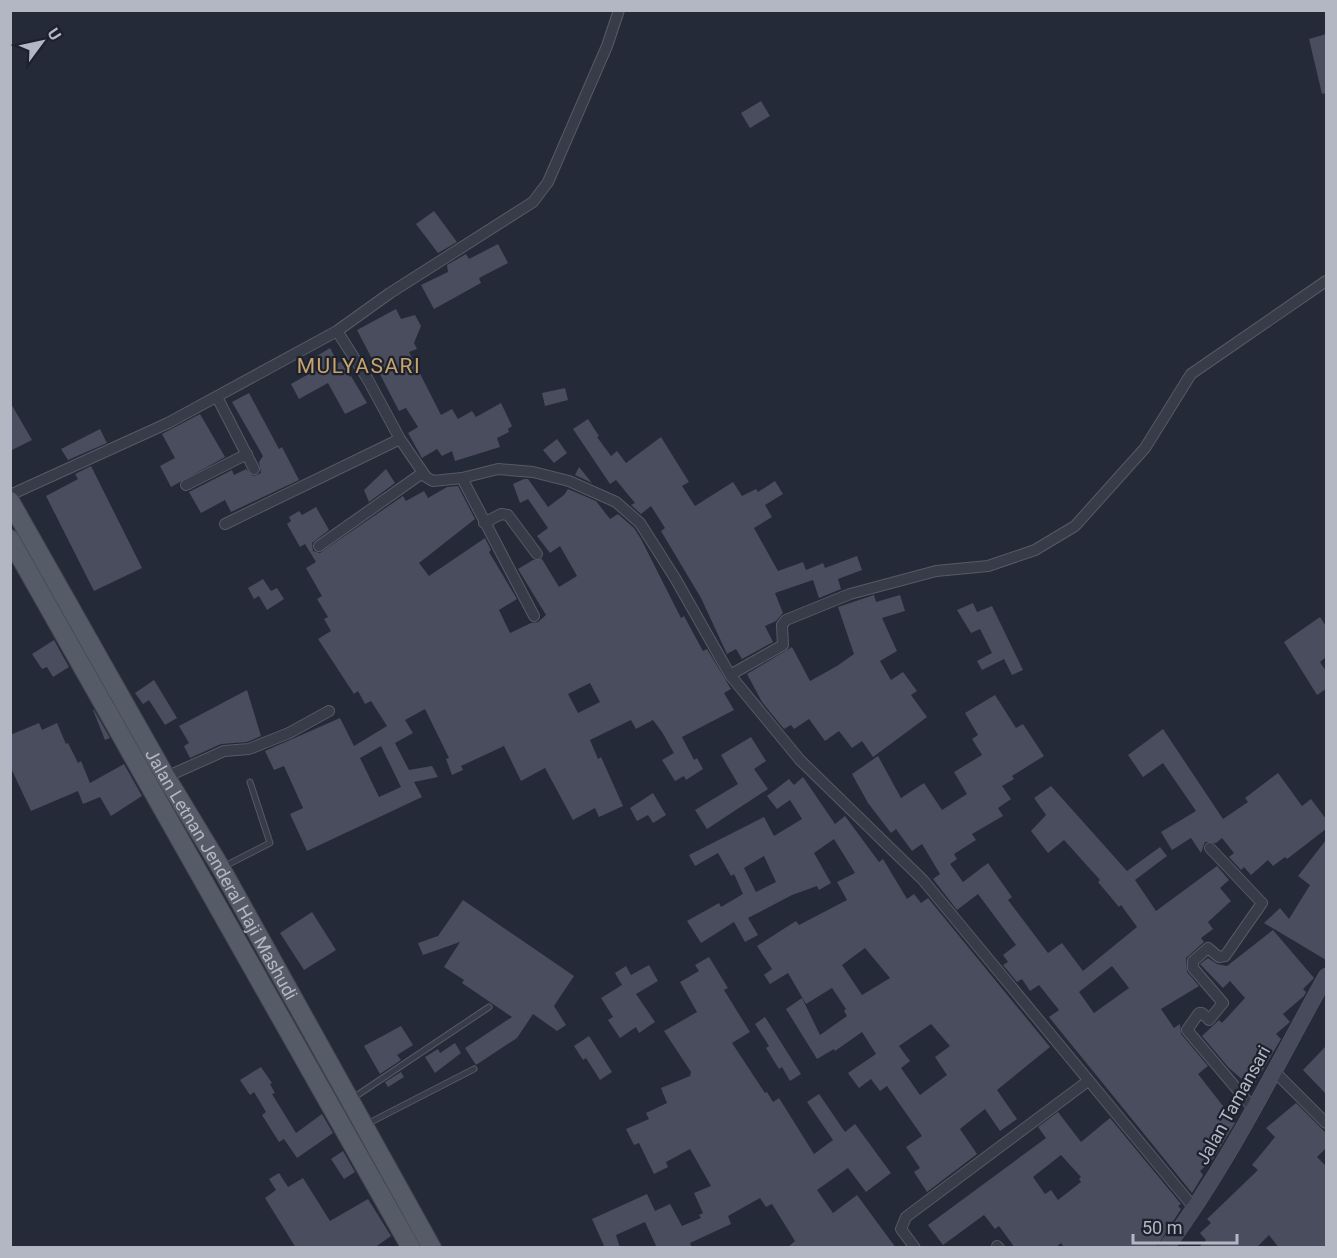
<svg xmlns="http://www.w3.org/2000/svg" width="1337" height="1258" viewBox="0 0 1337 1258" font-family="Roboto,sans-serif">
<rect width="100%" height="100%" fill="#252a38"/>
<path fill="#494d5e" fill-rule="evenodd" d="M1326 34V93L1322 94 1309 39Z
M761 101 770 116 750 128 741 113Z
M434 211 457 242 438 253 416 224Z
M498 244 508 263 479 278 481 283 434 309 421 285 448 272 447 265 466 254 469 259Z
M396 309 401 319 415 315 421 326 414 343 417 349 409 352 441 415 452 409 458 419 472 411 476 417 501 403 512 426 508 429 509 432 497 438 500 447 455 461 452 451 442 456 437 449 422 458 408 433 418 427 406 408 399 411 357 330Z
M330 348 338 363 341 362 350 377 351 376 367 403 345 414 328 383 299 399 291 384 321 367 315 357Z
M565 388 568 400 545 406 542 393Z
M249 393 279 449 282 447 299 480 231 512 225 500 201 513 189 492 232 470 234 475 246 469 253 476 261 473 259 462 263 456 232 402Z
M10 402 32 440 10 451Z
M200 414 225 457 171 487 160 466 175 458 162 434Z
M588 419 599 436 597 437 611 456 617 451 626 463 661 437 689 482 682 486 695 506 733 482 742 496 756 489 758 492 775 481 783 494 765 505 772 517 754 528 778 571 803 562 806 570 823 563 825 568 857 556 862 570 838 579 841 589 819 598 813 580 775 593 783 613 776 621 765 626 773 642 742 659 736 649 727 654 701 598 661 531 665 528 651 506 641 514 631 505 635 503 616 480 610 484 573 429Z
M100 429 107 443 68 460 61 449Z
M557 439 567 453 554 463 543 450Z
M91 466 142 568 94 591 46 496 78 479 75 474Z
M579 467 592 483 575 475Z
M386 469 395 483 369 502 364 490Z
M524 479H528L548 507 564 495 568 489 596 501 610 519 618 514 634 528 641 539 681 618 684 616 703 651 707 649 731 689 724 693 734 710 682 737 694 760 697 758 703 769 686 780 684 776 675 781 662 760 674 753 662 732 653 720 636 729 631 720 590 740 598 759 601 757 623 806 599 817 595 808 573 820 545 768 521 781 504 746 461 766 463 770 452 775 446 759 449 758 425 709 405 720 413 733 395 743 409 770 432 766 438 777 414 782 422 797 307 851 290 814 303 808 284 766 274 770 265 751 340 718 354 746 387 726 371 701 365 704 358 691 354 694 318 639 331 631 324 619 328 617 317 599 322 596 306 568 316 562 305 544 300 547 287 524 291 521 289 517 299 511 302 515 316 507 329 530 312 543 313 551 320 553 403 496 406 501 424 491 428 498 447 487 458 486 475 519 419 563 429 576 485 538 491 550 489 552 517 599 499 610 510 633 531 623 538 622 546 615 518 569 533 560 542 559 559 587 577 576 560 546 550 553 537 536 548 528 528 499 520 503 513 484ZM590 683 600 702 578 713 568 694ZM381 746 401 787 379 797 360 758Z
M263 579 271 591 277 588 284 599 267 610 259 596 254 599 248 588Z
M874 595 876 602 900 595 905 611 882 618 897 651 880 661 891 680 903 672 917 691 911 695 927 717 873 757 862 741 852 748 839 731 825 741 809 719 794 729 791 725 784 729 762 702 747 674 792 647 810 681 837 666 854 654 838 607Z
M973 603 977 612 992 606 1023 670 1012 675 1004 659 982 670 977 661 992 653 980 629 971 633 957 610Z
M1320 617 1326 626V657L1320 662 1326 671V689L1317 695 1284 642Z
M54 640 69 667 53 677 47 667 42 669 32 654Z
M154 680 177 718 165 725 149 700 143 704 135 693Z
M247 690 261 736 247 742 221 744 190 758 184 746 189 743 179 726Z
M995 695 1016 728 1023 724 1044 756 1012 776 1014 779 1002 786 1011 799 998 808 1003 816 972 834 976 840 954 854 957 859 950 864 963 882 988 863 1012 897 1008 900 1048 953 1062 943 1083 971 1137 927 1121 905 1119 907 1098 882 1100 880 1064 840 1048 853 1031 831 1046 815 1034 798 1051 786 1127 871 1160 847 1167 856 1135 880 1156 911 1217 866 1229 880 1220 888 1231 901 1208 922 1213 929 1201 938 1204 942 1186 958 1187 972 1199 986 1161 1009 1174 1028 1180 1024 1181 1034 1208 1066 1198 1074 1230 1115 1226 1117 1235 1123 1213 1159 1200 1171 1203 1175 1192 1193 1049 1017 1059 1010 1039 985 1030 991 1022 979 1017 982 1003 965 1008 962 1003 955 1016 945 978 894 957 910 933 879 940 874 922 844 912 851 896 829 891 833 868 803 852 774 878 756 901 798 924 783 942 810 967 794 954 772 982 755 972 739 978 735 965 713ZM1112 966 1129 988 1094 1013 1079 992Z
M93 710H94L110 738 105 740Z
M39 723 42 730 57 723 66 744 68 743 78 763 81 761 90 783 124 764 142 796 111 816 100 797 83 804 78 791 31 811 10 766V735Z
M1163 729 1223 819 1248 802 1245 798 1278 773 1302 806 1311 799 1326 819V829L1287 859 1285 857 1273 866 1268 860 1251 875 1244 867 1241 870 1229 857 1234 853 1222 838 1216 843 1205 842 1201 853 1191 838 1172 850 1161 832 1196 811 1163 763 1143 777 1128 755Z
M751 737 766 761 754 769 768 789 707 829 695 810 738 784 721 755Z
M803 777 835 824 845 816 879 862 883 859 907 899 914 894 921 903 928 898 1050 1047 997 1090 1017 1119 1000 1131 985 1109 960 1129 977 1154 927 1192 914 1172 920 1168 906 1147 922 1136 887 1086 880 1091 871 1079 859 1088 848 1073 876 1054 862 1032 835 1051 834 1049 817 1059 786 1009 802 998 820 1035 847 1016 844 1011 846 1009 832 988 806 1004 788 973 770 984 764 975 772 969 757 946 796 921 799 925 847 900 837 882 855 873 834 839 814 853 831 883 819 890 817 886 792 895 748 918 758 935 745 942 734 922 701 943 687 921 719 903 721 907 743 894 734 874 731 876 718 853 695 866 689 855 764 817 774 836 802 819 790 800 777 809 767 796 789 779 794 785ZM764 856 776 882 756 892 744 868ZM865 948 890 978 862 995 842 965ZM931 1024 950 1046 935 1057 947 1075 920 1095 901 1068 910 1061 899 1046Z
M653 793 666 815 653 823 648 815 637 821 630 808Z
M1326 840V960L1264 923 1280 908 1289 919 1310 885 1298 876Z
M463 900 574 976 554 1006 566 1025 557 1031 533 1014 517 1038 476 1065 465 1048 512 1017 462 983 464 980 444 967 460 942 423 955 418 943 438 936Z
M312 912 336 950 304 970 280 933Z
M1273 930 1314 978 1303 989 1306 992 1304 996 1283 1014 1290 1022 1276 1034 1281 1039 1252 1088 1229 1068 1202 1036 1219 1020 1222 1023 1245 998 1230 981 1223 988 1200 964 1208 958 1217 964 1227 966Z
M709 957 728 988 724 990 750 1032 732 1043 765 1093 767 1092 773 1102 779 1098 814 1154 833 1140 807 1102 819 1094 845 1132 855 1124 891 1173 866 1192 848 1168 817 1190 833 1213 857 1195 896 1248H787L795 1241 772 1204 766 1207 760 1198 728 1216 731 1224 690 1243 692 1248H657L645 1222 616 1235 620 1248H605L592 1219 647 1194 655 1211 670 1204 682 1226 701 1218 699 1215 703 1213 694 1193 711 1186 690 1149 666 1162 668 1167 654 1174 639 1143 634 1145 626 1129 649 1119 646 1113 667 1103 661 1088 690 1076 691 1072 664 1031 697 1012 680 982 699 971 695 965Z
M649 965 658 981 636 994 655 1022 639 1033 636 1027 620 1038 608 1020 613 1017 601 998 622 985 615 973 626 966 631 975Z
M765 1017 801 1074 790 1081 782 1067 779 1069 766 1048 769 1046 755 1024Z
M401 1026 413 1045 397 1055 401 1060 380 1074 364 1046Z
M589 1036 612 1072 600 1080 586 1058 583 1060 574 1046Z
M455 1043 461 1053 435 1073 425 1057 438 1049 440 1053Z
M1326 1046V1094L1303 1070Z
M261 1067 272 1083 270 1084 275 1093 272 1094 296 1133 322 1114 333 1133 297 1158 284 1139 279 1142 262 1115 266 1112 254 1092 250 1095 240 1080Z
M401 1072 404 1077 388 1087 385 1082Z
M1296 1103 1326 1133V1148L1317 1157 1326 1166V1248H1279L1269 1235 1256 1248H1198L1206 1240 1200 1233 1211 1223 1207 1219 1258 1170 1252 1165 1275 1137 1266 1128Z
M1058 1112 1081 1142 1110 1118 1181 1204 1178 1206 1181 1209 1156 1248H1065L1061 1243 1055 1248H1015L999 1226 995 1229 984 1215 943 1245 928 1225 1046 1138 1038 1127ZM1061 1155 1081 1177 1079 1179 1081 1182 1058 1200 1051 1190 1045 1194 1033 1177Z
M343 1151 355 1172 344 1179 331 1159Z
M279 1173 288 1187 303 1178 330 1221 368 1199 391 1236 374 1248H296L265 1198 276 1190 269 1179Z"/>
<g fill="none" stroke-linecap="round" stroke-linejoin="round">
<g stroke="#565a66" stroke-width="7">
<path id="lane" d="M223 867 270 843 250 782
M353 1098 489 1007
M367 1124 474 1069"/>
</g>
<g stroke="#565a66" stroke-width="12">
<path id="street" d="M337 331 367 378 400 439 426 477 433 481 462 478 498 469 533 472 569 481 616 502 640 523 675 578 730 675 800 760 923 880 1195 1209
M217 397 254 469
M462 478 534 616
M186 485 247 454
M10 495 168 423 337 331 390 293 533 202 548 182 607 46 619 10
M484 523 501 514 508 515 537 554
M225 524 400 439
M319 546 421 474
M730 675 783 645 782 625 786 620 850 594 936 571 988 566 1035 550 1075 526 1145 448 1191 374 1326 281
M166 777 224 751 249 749 289 733 329 711
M1210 848 1262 903 1225 956 1219 957 1208 948 1193 961V968L1223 1003 1209 1020 1202 1013H1199L1187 1030 1253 1108
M1274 1071 1326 1123
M997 1246 999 1248
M915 1248 901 1229 906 1217 1088 1081"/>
</g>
<g stroke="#565a66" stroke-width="16">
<path id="secondary" d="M1166 1248C1229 1163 1275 1068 1326 976"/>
</g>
<g stroke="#414551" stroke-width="20">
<g id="primary">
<path id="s1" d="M10 501 166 777 221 868 432 1248"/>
<path d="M10 539 411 1248"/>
</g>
</g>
<use href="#lane" stroke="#383c49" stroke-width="5"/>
<use href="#street" stroke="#383c49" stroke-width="10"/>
<use href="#secondary" stroke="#474b5b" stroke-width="15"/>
<use href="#primary" stroke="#565b68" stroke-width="18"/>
</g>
<g text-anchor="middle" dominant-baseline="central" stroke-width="4.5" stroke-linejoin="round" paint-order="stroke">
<g font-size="18" fill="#b3b7c4" stroke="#1d212d">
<text stroke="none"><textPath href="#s1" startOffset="429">Jalan Letnan Jenderal Haji Mashudi</textPath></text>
<text transform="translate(1233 1105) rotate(-61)">Jalan Tamansari</text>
</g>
<g font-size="21" letter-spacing="1.5" fill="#c7a36c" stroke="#1d212d">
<text x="359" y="366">MULYASARI</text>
</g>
</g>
<rect width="1337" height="1258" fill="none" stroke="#b3b7c4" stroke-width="24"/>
<g transform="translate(42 42) rotate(57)" stroke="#1d212d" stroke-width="4.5" paint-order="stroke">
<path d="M0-4.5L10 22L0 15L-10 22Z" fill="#b3b7c4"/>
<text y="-9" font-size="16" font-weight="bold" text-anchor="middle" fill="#b3b7c4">U</text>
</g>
<path d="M1133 1234v9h104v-9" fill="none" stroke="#b3b7c4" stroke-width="3"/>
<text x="1142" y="1234" font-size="18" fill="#b3b7c4" stroke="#1d212d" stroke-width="4.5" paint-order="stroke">50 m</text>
</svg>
